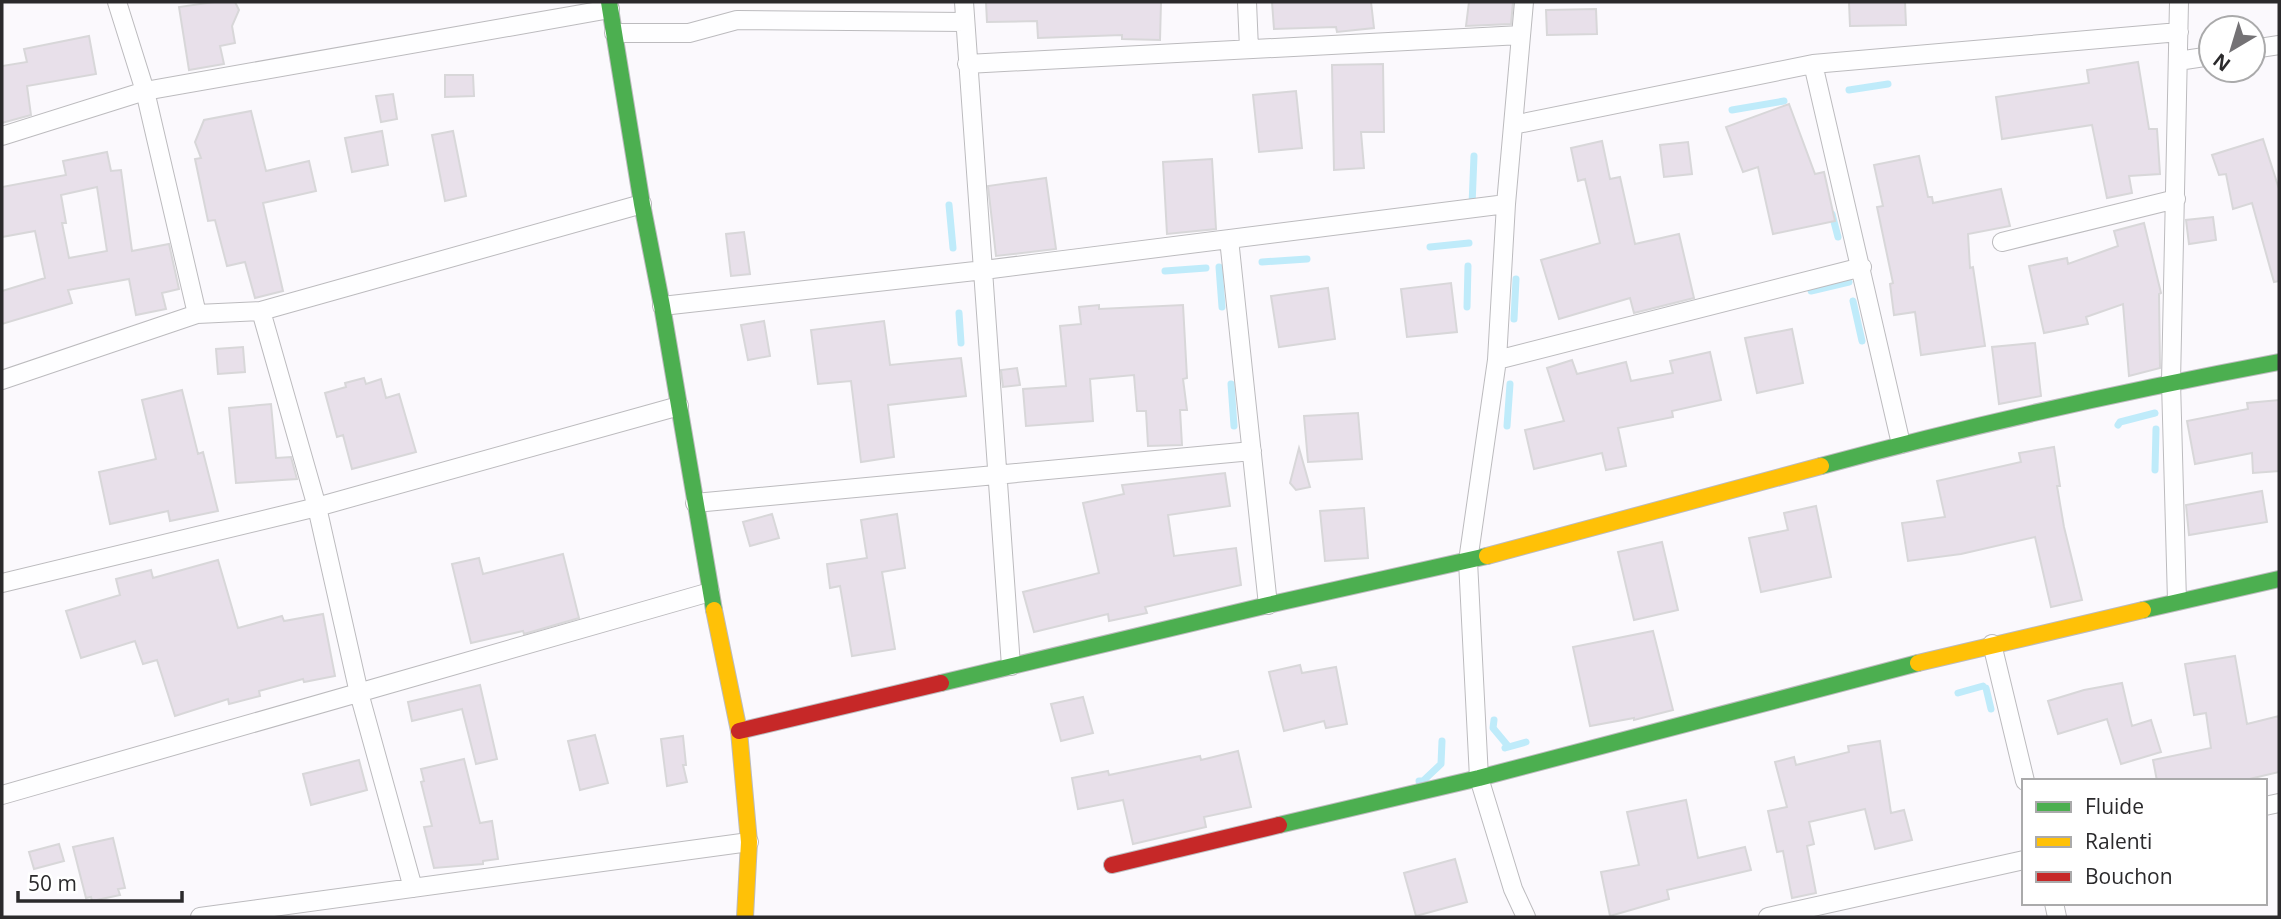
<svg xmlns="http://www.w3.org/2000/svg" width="2281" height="919" viewBox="0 0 2281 919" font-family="'Open Sans',sans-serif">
<rect width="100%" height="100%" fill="#fbf9fd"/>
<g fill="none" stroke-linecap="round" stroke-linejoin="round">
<path stroke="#bfebfa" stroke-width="7" d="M1849 90 1888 84
M1732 110 1784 101
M949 205 953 248
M1472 205 1474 156
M1832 214 1838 237
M1430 247 1469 243
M1262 262 1307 259
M1219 267 1222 307
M1165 271 1206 268
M1811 291 1849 282
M1853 301 1862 341
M1467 307 1468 266
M959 313 961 343
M1514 319 1516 279
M1231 384 1234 426
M2118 425 2120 422 2155 413
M1507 426 1510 384
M2155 470 2156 429
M1986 688 1991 709
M1958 693 1983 686
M1494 720 1493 728 1508 746
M1505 748 1526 742
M1419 781H1423L1441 764 1442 741"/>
</g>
<path fill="#e8e0ea" stroke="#d8d7d9" stroke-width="2" fill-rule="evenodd" d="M214 2H235L239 10 232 26 235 43 220 46 224 64 189 70 179 7Z
M986 2H1161L1160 40 1122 39V35L1038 38 1037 21 987 22Z
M1272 2H1371L1374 28 1337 32 1336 27 1274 29Z
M1469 2H1513L1511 24 1466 26Z
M1849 2H1905L1906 25 1850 26Z
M1596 9 1597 34 1547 35 1546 10Z
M89 36 96 74 27 86 31 115 2 123V66L27 62 24 49Z
M2138 62 2149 129H2157L2160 174 2129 176 2132 193 2107 198 2092 125 2002 139 1996 97 2089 83 2087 70Z
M1383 64 1384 132H1361L1364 168 1334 170 1332 65Z
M445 75H473L474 96 445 97Z
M1296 91 1302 148 1259 152 1253 95Z
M393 94 397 119 381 122 376 96Z
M1789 104 1815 174 1824 172 1835 221 1773 234 1758 167 1743 172 1726 127Z
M251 111 266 171 309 161 316 191 263 203 283 291 255 298 245 262 227 266 215 220 208 221 195 159 201 158 195 142 204 120Z
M382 131 388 165 352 172 345 138Z
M453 131 466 196 445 201 432 135Z
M2263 139 2279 189V281L2274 282 2252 203 2233 209 2226 174 2219 175 2212 155Z
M1602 141 1610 179 1620 177 1635 244 1679 234 1694 298 1634 313 1630 298 1559 319 1541 260 1600 243 1585 179 1578 181 1571 148Z
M1688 142 1692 174 1664 177 1660 145Z
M107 152 111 171 121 170 132 251 169 244 179 289 162 293 166 309 136 315 129 279 68 290 72 303 2 324V291L45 278 35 231 2 237V187L66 175 63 161ZM97 187 107 251 69 258 62 223H66L61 195Z
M1919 156 1928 197H1932L1933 203 2001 189 2010 226 1968 234 1970 268 1973 267 1985 346 1921 355 1915 312 1894 315 1890 284 1893 283 1877 207 1883 206 1874 165Z
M1212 159 1216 229 1167 234 1163 162Z
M1046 178 1056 249 996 256 988 186Z
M2213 217 2216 240 2189 244 2186 220Z
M2144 223 2161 293 2159 294 2160 368 2129 376 2123 304 2086 317 2088 324 2044 333 2029 266 2067 258 2068 264 2118 246 2114 231Z
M744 232 750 274 731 276 726 234Z
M1451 283 1457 332 1407 337 1401 289Z
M1328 288 1335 339 1279 347 1271 296Z
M1099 305V309L1183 305 1187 378 1183 379 1187 410H1180L1182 445 1148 446 1146 411H1137L1134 375 1090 379 1093 421 1026 426 1023 389 1066 386 1060 326 1081 324 1079 307Z
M764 321 770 356 748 360 741 325Z
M884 321 890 365 961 358 966 396 888 405 894 457 861 462 851 381 818 384 811 330Z
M1792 329 1803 383 1757 393 1745 338Z
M2035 343 2041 396 1999 404 1992 347Z
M243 347 245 372 218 374 216 349Z
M1710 352 1721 400 1672 411 1673 417 1618 428 1626 466 1606 470 1602 453 1534 469 1525 430 1564 421 1547 368 1572 360 1577 374 1626 362 1631 381 1673 373 1670 361Z
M1017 368 1020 385 1003 387 1001 370Z
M364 378 366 384 381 379 386 398 399 394 416 452 352 469 343 435 337 437 325 393 346 387 345 383Z
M182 390 198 454 203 452 218 511 170 521 168 511 110 524 99 472 156 459 142 400Z
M2279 400V471L2253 473 2252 453 2195 464 2187 421 2248 409 2247 403Z
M271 404 276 458 291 457 297 479 236 483 229 408Z
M1358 413 1362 459 1308 462 1304 416Z
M2054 447 2060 486H2057L2064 527 2082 600 2051 607 2035 537 1961 554 1908 561 1902 523 1945 517 1937 481 2021 462 2019 453Z
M1299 448 1310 487 1296 490 1290 483Z
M1225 473 1230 506 1168 515 1174 556 1236 548 1241 585 1145 607 1147 613 1109 621 1108 614 1034 632 1023 592 1099 573 1083 503 1124 494 1122 485Z
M2262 491 2267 522 2189 535 2186 505Z
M1816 506 1831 577 1761 592 1749 538 1788 530 1784 513Z
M1364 508 1368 558 1325 561 1320 511Z
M772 514 779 538 750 546 743 522Z
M897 514 905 568 882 572 895 649 852 656 840 586 830 588 827 564 867 558 861 520Z
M1662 542 1678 610 1634 620 1618 552Z
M563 554 579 618 524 634 523 631 471 643 452 564 479 558 483 574Z
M218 560 238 628 282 616 284 621 323 614 335 676 304 682 303 679 259 691 260 696 229 704 228 699 175 716 157 660 143 664 135 641 81 658 66 611 120 595 116 579 151 570 153 578Z
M1653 631 1673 710 1634 720V718L1590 726 1573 647Z
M2235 656 2247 724 2279 716V772L2241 781H2157L2153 760 2211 748 2206 713 2194 715 2185 664Z
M1300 665 1302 673 1336 667 1347 724 1326 728 1324 721 1284 731 1269 672Z
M2122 683 2132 726 2151 720 2161 752 2121 764 2107 719 2058 734 2048 701 2084 690Z
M480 685 497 759 476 764 462 709 412 721 408 702Z
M1083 697 1093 733 1061 741 1051 704Z
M595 735 608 783 580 790 568 741Z
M683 736 686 765H683L687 782 667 786 661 739Z
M1880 741 1891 813 1904 810 1912 840 1875 849 1865 809 1809 822 1814 844 1807 846 1816 893 1792 898 1783 851 1777 852 1768 811 1787 807 1775 762 1794 757 1796 765 1849 752 1848 746Z
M1238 751 1251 807 1204 817 1206 827 1133 844 1123 800 1078 809 1072 778 1108 771 1109 775 1200 756 1201 760Z
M464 759 480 823 492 821 498 859 483 861V864L434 868 424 827 432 826 421 782 424 781 421 769Z
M359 760 367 790 311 805 303 774Z
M1686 800 1698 858 1745 847 1751 870 1667 890 1669 899 1610 916 1601 872 1639 865 1627 812Z
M113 838 125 888 118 889 120 895 92 901 91 897 86 898 73 847Z
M59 844 64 861 34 869 29 852Z
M1455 859 1467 902 1416 916 1404 873Z"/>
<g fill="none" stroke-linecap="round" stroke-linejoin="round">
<g stroke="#bcbbbe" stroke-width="20">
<path id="street" d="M117 2 145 91 197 314
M964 2 1011 666
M1247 2 1249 49
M1524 2 1506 204 1497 360 1468 561 1479 778 1513 889 1526 917
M614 33H689L737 20 965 22
M2253 49 2279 45
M2178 61 2211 56
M967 64 1521 35
M1813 64 1901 444
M1513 125 1813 64 2179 32
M2 136 145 91 610 9
M1229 239 1268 605
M2002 242 2176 199
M662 306 984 270 1506 204
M261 311 317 507 359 693 413 888
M1497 360 1862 267
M2 380 197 314 261 311 642 204
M695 503 1252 451
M2 583 317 507 679 406
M2177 601 2171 382 2179 2
M1992 644 2025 781
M2 795 710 592
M2265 806 2279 803
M2054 903 2057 917
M200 917 749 842
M1768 917 2024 860"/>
</g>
<g stroke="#bcbbbe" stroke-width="18">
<path id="fast" d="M609 2 642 204 662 306 714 610
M1821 466C1972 425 2125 391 2279 362
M2143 610 2279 579
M941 683 1268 605 1487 556
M1279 825 1479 778 1918 663"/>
</g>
<g stroke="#bcbbbe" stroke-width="18">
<path id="slow" d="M1487 556 1821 466
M714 610 739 731 749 842 745 917
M1918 663 2143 610"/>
</g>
<g stroke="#bcbbbe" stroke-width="18">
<path id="jam" d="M739 731 941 683
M1112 865 1279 825"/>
</g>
<use href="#street" stroke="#fefeff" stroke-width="18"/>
<use href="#fast" stroke="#4caf50" stroke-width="16"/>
<use href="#slow" stroke="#ffc107" stroke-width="16"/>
<use href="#jam" stroke="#c62828" stroke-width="16"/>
</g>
<rect width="2281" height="919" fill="none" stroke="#2b2a2c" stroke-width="7"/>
<rect x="2022" y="779" width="245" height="126" fill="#ffffff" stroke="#aaaaab" stroke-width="2"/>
<rect x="2036" y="802" width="35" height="10" fill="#4caf50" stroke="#aaaaab" stroke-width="2"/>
<text x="2085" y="814" font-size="21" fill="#2b2a2c">Fluide</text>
<rect x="2036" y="837" width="35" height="10" fill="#ffc107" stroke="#aaaaab" stroke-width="2"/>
<text x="2085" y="849" font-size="21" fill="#2b2a2c">Ralenti</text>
<rect x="2036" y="872" width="35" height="10" fill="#c62828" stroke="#aaaaab" stroke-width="2"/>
<text x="2085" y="884" font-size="21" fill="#2b2a2c">Bouchon</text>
<g transform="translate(2232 49) rotate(218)"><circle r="33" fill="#ffffff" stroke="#aaaaab" stroke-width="2"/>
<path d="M0-5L12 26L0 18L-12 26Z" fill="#747275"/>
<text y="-10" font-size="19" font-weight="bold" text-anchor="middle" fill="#2b2a2c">N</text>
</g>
<path d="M18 891v10h164v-10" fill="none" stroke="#2b2a2c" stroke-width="3.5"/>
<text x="28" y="891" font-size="21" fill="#2b2a2c" stroke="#ffffff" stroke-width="5" paint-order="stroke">50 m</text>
</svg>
